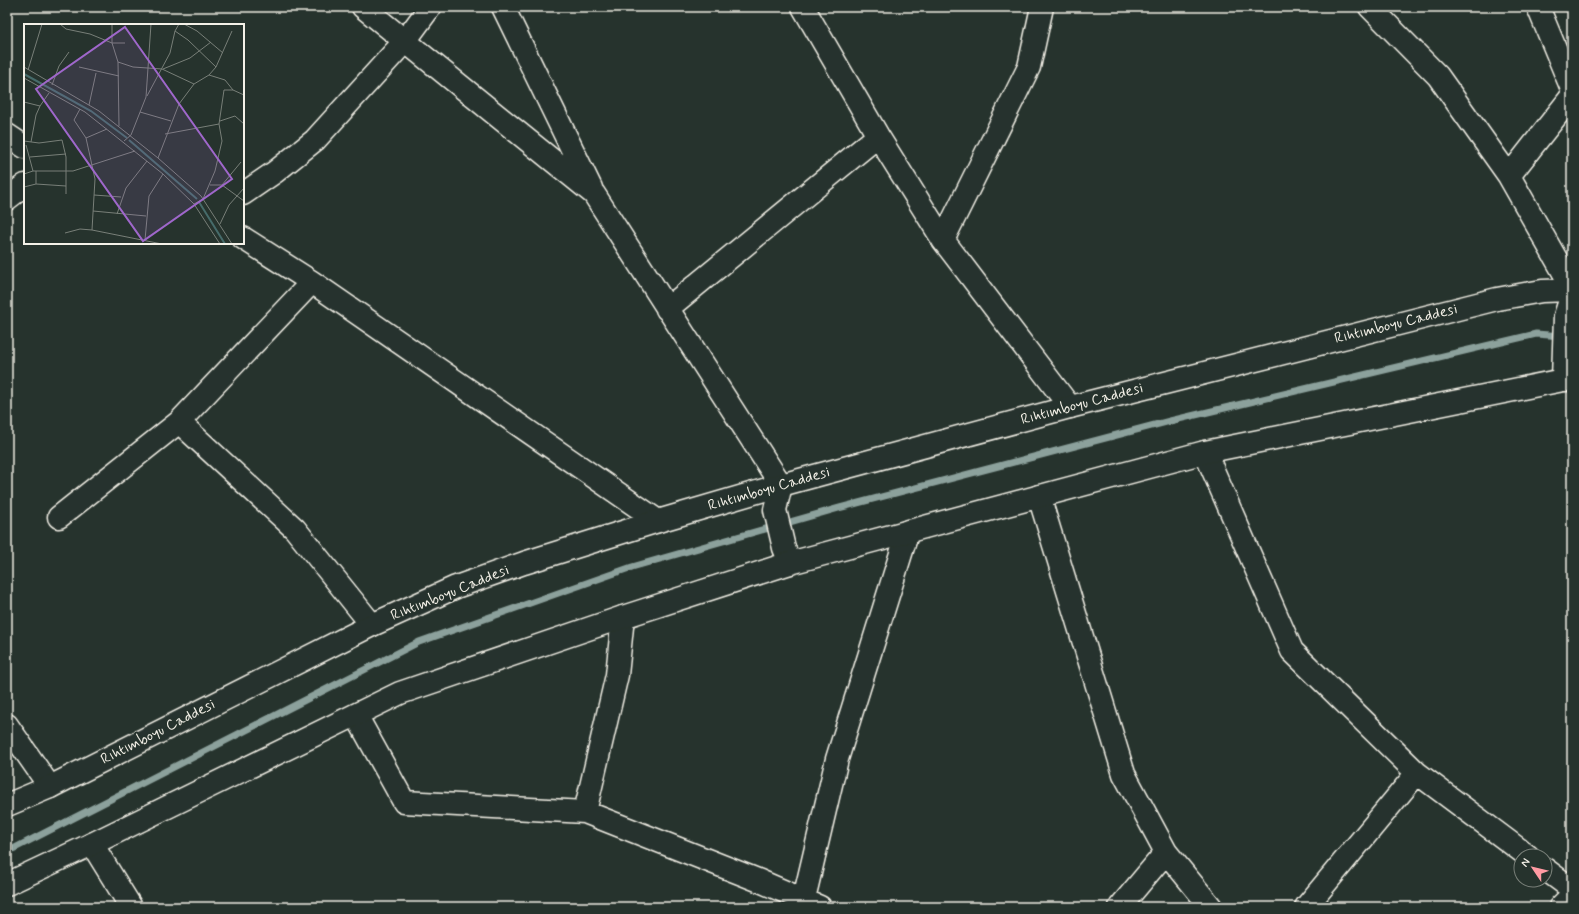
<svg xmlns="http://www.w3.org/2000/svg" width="1579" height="914" viewBox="0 0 1579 914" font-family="Mynerve,sans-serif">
<rect width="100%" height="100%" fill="#26332d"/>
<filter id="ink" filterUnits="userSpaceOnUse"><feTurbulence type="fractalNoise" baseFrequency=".025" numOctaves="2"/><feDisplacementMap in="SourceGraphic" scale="8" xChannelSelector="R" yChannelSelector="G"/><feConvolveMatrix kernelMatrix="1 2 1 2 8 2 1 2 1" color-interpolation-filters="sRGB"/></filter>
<g filter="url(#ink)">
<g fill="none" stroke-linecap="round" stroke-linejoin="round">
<path stroke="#8ca19c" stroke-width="7" d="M7 852 419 642 632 567 839 508 1170 421 1536 334 1562 336"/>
<g stroke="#f4f1e8" stroke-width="25">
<path id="minor" d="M363 7 594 194 781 485 775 510 784 548 790 563
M503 7 591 188
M803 7 878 136 943 240 1070 407
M1370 7 1438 76 1509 176 1572 287
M1538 7 1572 89
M7 135 25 147
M1509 176 1572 96
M243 194 275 172 315 140 405 41 430 7
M7 199 25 185
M243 238 312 282 658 521
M943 240 1029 67 1042 7
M667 309 878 136
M1563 380 1565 316 1572 294
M179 422 295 529 372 625
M1205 452 1292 651 1417 773 1528 856
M1039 496 1124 774 1166 852 1211 907
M59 517 179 422 312 282
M356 715 404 802 585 812 760 881 820 907
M7 725 50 787
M585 812 617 675 623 617
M92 844 131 907
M1545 869 1572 889
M802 907 837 759 908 531
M1120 907 1166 852
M1306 907 1417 773
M1560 907 1572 895"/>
</g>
<g stroke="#f4f1e8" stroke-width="25">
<path id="tertiary" d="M7 805 50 787 372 625 456 587 524 563 658 521 781 485 1070 407 1497 299 1542 291 1572 290
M7 884 92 844 400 693 623 617 790 563 1205 452 1563 380H1572"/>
</g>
<use href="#minor" stroke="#26332d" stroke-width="22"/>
<use href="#tertiary" stroke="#26332d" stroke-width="22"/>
</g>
</g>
<g text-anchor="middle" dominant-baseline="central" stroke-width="4" stroke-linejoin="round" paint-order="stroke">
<g font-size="15" fill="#f4f1e8" stroke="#26332d">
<text transform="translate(1396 324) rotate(-14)">Rıhtımboyu Caddesi</text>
<text transform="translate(1082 404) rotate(-15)">Rıhtımboyu Caddesi</text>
<text transform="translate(769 489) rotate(-16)">Rıhtımboyu Caddesi</text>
<text transform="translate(450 593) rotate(-22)">Rıhtımboyu Caddesi</text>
<text transform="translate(158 732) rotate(-27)">Rıhtımboyu Caddesi</text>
</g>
</g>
<g transform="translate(24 24)">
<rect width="220" height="220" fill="#26332d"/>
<path fill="none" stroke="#466b6a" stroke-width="2" d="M0 50 67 87 103 114M105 116 173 175M175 178 201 220"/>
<path fill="none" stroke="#787f78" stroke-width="1" d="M36 0 42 5 66 10 88 19H101M88 0V19L94 38 95 102M160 0 173 7 199 29M151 7 164 16 192 43M94 38 109 43 138 45 170 60M0 43 75 87 134 134 177 172 208 220M55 43 95 52M139 45 166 34 187 18M4 46 18 0M185 51 201 56 209 66M0 54 61 88 139 150 170 180 196 220M28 61 35 42 45 28M123 72 146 29 151 7 155 0M0 78 16 82 25 69M65 81 72 49M56 85 50 96 62 114 71 155 68 206M116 88 147 97M196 97 211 92 220 100M141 110 195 100M62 114 83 105M0 117 15 119 38 116 42 133V170M100 117 107 111 122 73 127 0M7 118 12 91 16 82M2 121 9 147M6 133 42 130M134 134 155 80 170 60 185 51 192 43 208 7M0 150 9 147H49L111 127M12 160V147M186 161H198L220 177M198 161 217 138M0 163 12 160 42 162M70 171 97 173M170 180 179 175 191 147 198 117 195 100 200 66H209L220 71M69 187 122 192M93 190 102 164 123 137M196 200 205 181 220 164M41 209 56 205 68 206 138 220M121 216 125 172 139 150"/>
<path fill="#9f67cb" fill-opacity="0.15" stroke="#9f67cb" stroke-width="2" d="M101 3 208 155 119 217 12 65Z"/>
<rect width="220" height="220" fill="none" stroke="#f4f1e8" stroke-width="2"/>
</g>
<rect width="1579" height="914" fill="none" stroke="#26332d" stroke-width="24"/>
<rect x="12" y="12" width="1555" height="890" fill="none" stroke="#f4f1e8" stroke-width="1.5" filter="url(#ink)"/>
<g transform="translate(1533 868) rotate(305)"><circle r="19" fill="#26332d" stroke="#787f78"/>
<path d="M0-3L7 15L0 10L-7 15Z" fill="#ff9aa2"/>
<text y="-6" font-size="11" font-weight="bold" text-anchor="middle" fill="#f4f1e8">N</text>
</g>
</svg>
